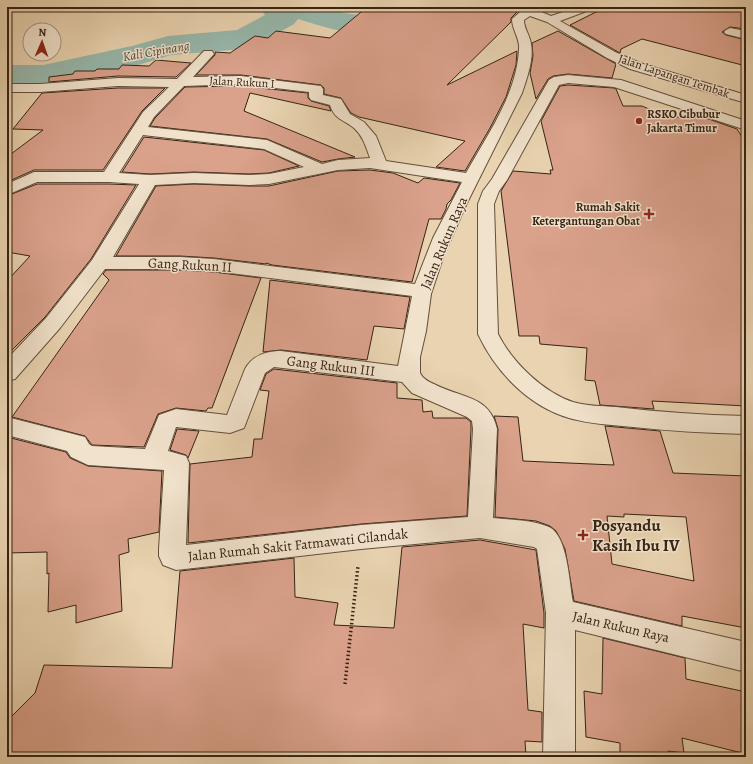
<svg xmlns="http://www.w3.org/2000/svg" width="753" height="764" viewBox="0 0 753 764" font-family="Alegreya,serif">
<rect width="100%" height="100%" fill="#e9d3b0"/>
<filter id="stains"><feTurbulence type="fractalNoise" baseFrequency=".005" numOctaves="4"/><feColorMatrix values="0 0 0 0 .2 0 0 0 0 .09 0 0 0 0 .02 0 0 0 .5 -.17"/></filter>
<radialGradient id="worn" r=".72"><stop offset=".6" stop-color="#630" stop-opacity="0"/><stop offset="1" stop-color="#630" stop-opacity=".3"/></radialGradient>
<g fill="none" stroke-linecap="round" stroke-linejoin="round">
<path fill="#97b8ac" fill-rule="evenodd" d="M265 7H323L344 13 367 16 380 15 400 7H438C432 15 424 18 415 23 372 43 341 32 298 19L294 24 255 46 244 49 171 55 138 65 43 85H7V65H43L132 46 168 36 237 30 265 15 262 11Z"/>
</g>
<path fill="#daa18b" stroke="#362314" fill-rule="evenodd" d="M367 7H496L514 10 517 12 511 18V22L447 85 517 51 516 65 506 97 490 128 465 171 436 167 465 141 359 117 351 113 341 98 324 94V88L321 85 241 75H196L215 55V52L230 53 255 36 268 38 276 31 330 38Z
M606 7H746V29L730 27 722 32 726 35 746 40V66L642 39 621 49 620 53 570 25Z
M558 31 616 64 612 78 568 74 553 76 548 79 536 99 530 73 533 56 532 43Z
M156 60 191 63 176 77 118 76 49 82V77L73 74 75 71H95L97 69H119L122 65 149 66Z
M568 85 614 88 616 89 623 106H642L667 117H703L737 129 746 143V406L652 401 654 409 600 405 595 381 585 380 587 348 540 344 539 336H519L501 191 513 171 551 174 550 170H553L541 121 560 86Z
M241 86 308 93V98L311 101 329 106 331 111 250 93 244 111 355 157 338 159 322 162 267 139 150 126 155 118 185 87Z
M118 88H165L142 111 103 170H34L7 182V157L43 130 13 129 42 93Z
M144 137 264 150 299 166 269 173 249 174 194 172 150 174 122 172Z
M370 170 393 173 418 183 424 178 460 183 451 200 447 204 446 209 441 219H429L412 282 272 265 266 263V264L214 258 180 256H116L156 186 194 184 249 186H269L338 171Z
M37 184H109L136 185 91 259 45 317 7 355V281L30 256 7 252V196Z
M106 270H180L214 272 261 278 212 408H208L206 411 176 408 158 414 144 447 92 445 85 436 12 417 109 280 103 274Z
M270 280 410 297 404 329 374 326 367 360 281 350 263 352Z
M274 369 397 383V398L422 400 423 412 432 411 433 418H466L471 422V429L467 516 361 524 188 543 190 464 252 457 254 439H262L269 391 260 390 266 374Z
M494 416 518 417 523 461 614 465 605 426 660 431 673 473 746 476V628L682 616V626L574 601 565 549 556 531 550 526 536 521 495 517 498 429ZM624 514 686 517 694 581 612 564 607 516 624 517Z
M177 429 199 431 188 458 186 455 170 450Z
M7 437 66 452 70 458 88 466 162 471 159 532 128 539 129 552 119 555 122 611 76 623V605L48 612 49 573 47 574V552L7 553Z
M480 540 536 550 544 613V628L523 624 528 710 542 712V742L525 741 526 757H7V721L35 693 44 665 172 668 180 571 294 558 295 597 338 603 334 625 394 628 402 547Z
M603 638 685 658 686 679 746 692V754L682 738 684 753 668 751 669 757H620V743L586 737 584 691 602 694Z"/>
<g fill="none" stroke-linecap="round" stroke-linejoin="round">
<g stroke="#634f3b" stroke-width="2">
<path id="minor" d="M512 7 532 8 551 16 569 10 565 7 584 8 586 10 584 12 560 21 615 52 640 63 746 95V103L630 69 607 58 547 22 530 16 524 20C524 29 530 35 531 44 534 59 527 78 522 93L466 205 444 255 431 294 426 331 420 357V373C423 379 429 382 434 384 460 398 490 395 497 429L493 518C511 520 532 520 549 527 568 536 569 583 573 602L746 642V672L575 630V757H543L546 613 537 549 534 547 480 538 361 549 176 570 163 565 159 556V549L164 470 88 465 71 457 67 451 7 435V417L85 437 89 444 92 446 145 449 159 415 176 409 227 415 245 369C253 355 266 351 281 351L398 366 412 296 214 271 180 269H105L60 328 15 379 7 381V359L46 318 92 260 139 184 109 182H37L7 195V184L34 172H104L143 112 169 87 118 86 40 92H7V84H40L118 78 177 79 204 51H212L214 54 193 77 241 76 321 86 323 89V95L341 99 350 114 364 122 376 136 386 161 466 173C487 135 517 94 519 49 520 38 512 30 512 19L520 12ZM241 84 309 92V97L311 100 330 105C335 120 343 119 354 128 363 136 366 147 370 158L338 160 322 164 267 140 148 127 154 117 184 86ZM143 135 264 149 304 167 269 174 249 175 194 173 150 175 119 173ZM370 168 462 182 433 238 415 284 214 259 180 257H113L155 185 194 183 249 185 269 184 338 170ZM274 367 402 382 412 393 467 417 472 421 473 429 468 517 361 525 186 545 189 463 186 456 168 451 176 427 230 433 244 428 265 373Z
M730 28 746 31V39L726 34 724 32 726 30Z
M568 75 621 80 746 121V130L614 87 568 83 559 85 507 180 499 191 494 204 498 334C512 362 543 392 573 402 586 406 602 406 616 407 659 412 702 415 746 416V434C708 433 671 431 633 427 612 425 590 424 569 418 528 406 496 372 478 334V204L483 191 492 179 549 80 554 77Z"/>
</g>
<path stroke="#362314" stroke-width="3.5" stroke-dasharray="1.5 2.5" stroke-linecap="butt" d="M345 684 358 566"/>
<use href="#minor" fill="#f1e2cc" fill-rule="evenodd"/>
</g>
<g fill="#8f2418" stroke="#f1e2cc" stroke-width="1.5">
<circle cx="639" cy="121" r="4"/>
<path d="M647 208h4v4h4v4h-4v4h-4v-4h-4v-4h4z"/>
<path d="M581 529h4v4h4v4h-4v4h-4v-4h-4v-4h4z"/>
</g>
<g text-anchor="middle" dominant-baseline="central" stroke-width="3" stroke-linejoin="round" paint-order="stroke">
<g font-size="12" fill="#362314" stroke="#f1e2cc">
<text transform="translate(674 76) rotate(18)">Jalan Lapangan Tembak</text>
<text transform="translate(242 82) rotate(3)">Jalan Rukun I</text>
</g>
<g font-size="12" font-weight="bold" fill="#362314" stroke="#f1e2cc" text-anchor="start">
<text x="647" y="114">RSKO Cibubur<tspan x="647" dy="14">Jakarta Timur</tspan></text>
<text x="640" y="207" text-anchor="end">Rumah Sakit<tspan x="640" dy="14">Ketergantungan Obat</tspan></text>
</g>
<g font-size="13" font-style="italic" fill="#4e483a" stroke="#f1e2cc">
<text transform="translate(156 51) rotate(-10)">Kali Cipinang</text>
</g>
<g font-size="14" fill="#362314" stroke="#f1e2cc">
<text transform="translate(444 243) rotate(-67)">Jalan Rukun Raya</text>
<text transform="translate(190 265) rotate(3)">Gang Rukun II</text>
<text transform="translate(331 366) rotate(7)">Gang Rukun III</text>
<text transform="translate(298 545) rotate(-6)">Jalan Rumah Sakit Fatmawati Cilandak</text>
<text transform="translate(621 627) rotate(13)">Jalan Rukun Raya</text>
</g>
<g font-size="17" font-weight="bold" fill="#362314" stroke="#f1e2cc" text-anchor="start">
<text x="592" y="525">Posyandu<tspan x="592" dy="20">Kasih Ibu IV</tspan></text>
</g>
</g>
<rect width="753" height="764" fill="none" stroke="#e9d3b0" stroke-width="24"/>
<rect x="8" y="8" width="737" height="748" fill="none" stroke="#362314" stroke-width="2"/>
<rect x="12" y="12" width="729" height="740" fill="none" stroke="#362314"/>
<g transform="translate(42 42) rotate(2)"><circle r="19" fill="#f1e2cc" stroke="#a69682"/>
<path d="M0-3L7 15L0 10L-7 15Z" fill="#8f2418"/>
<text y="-6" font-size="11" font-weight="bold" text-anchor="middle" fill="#362314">N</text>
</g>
<rect width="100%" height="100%" filter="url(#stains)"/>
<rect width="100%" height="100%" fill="url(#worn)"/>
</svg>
